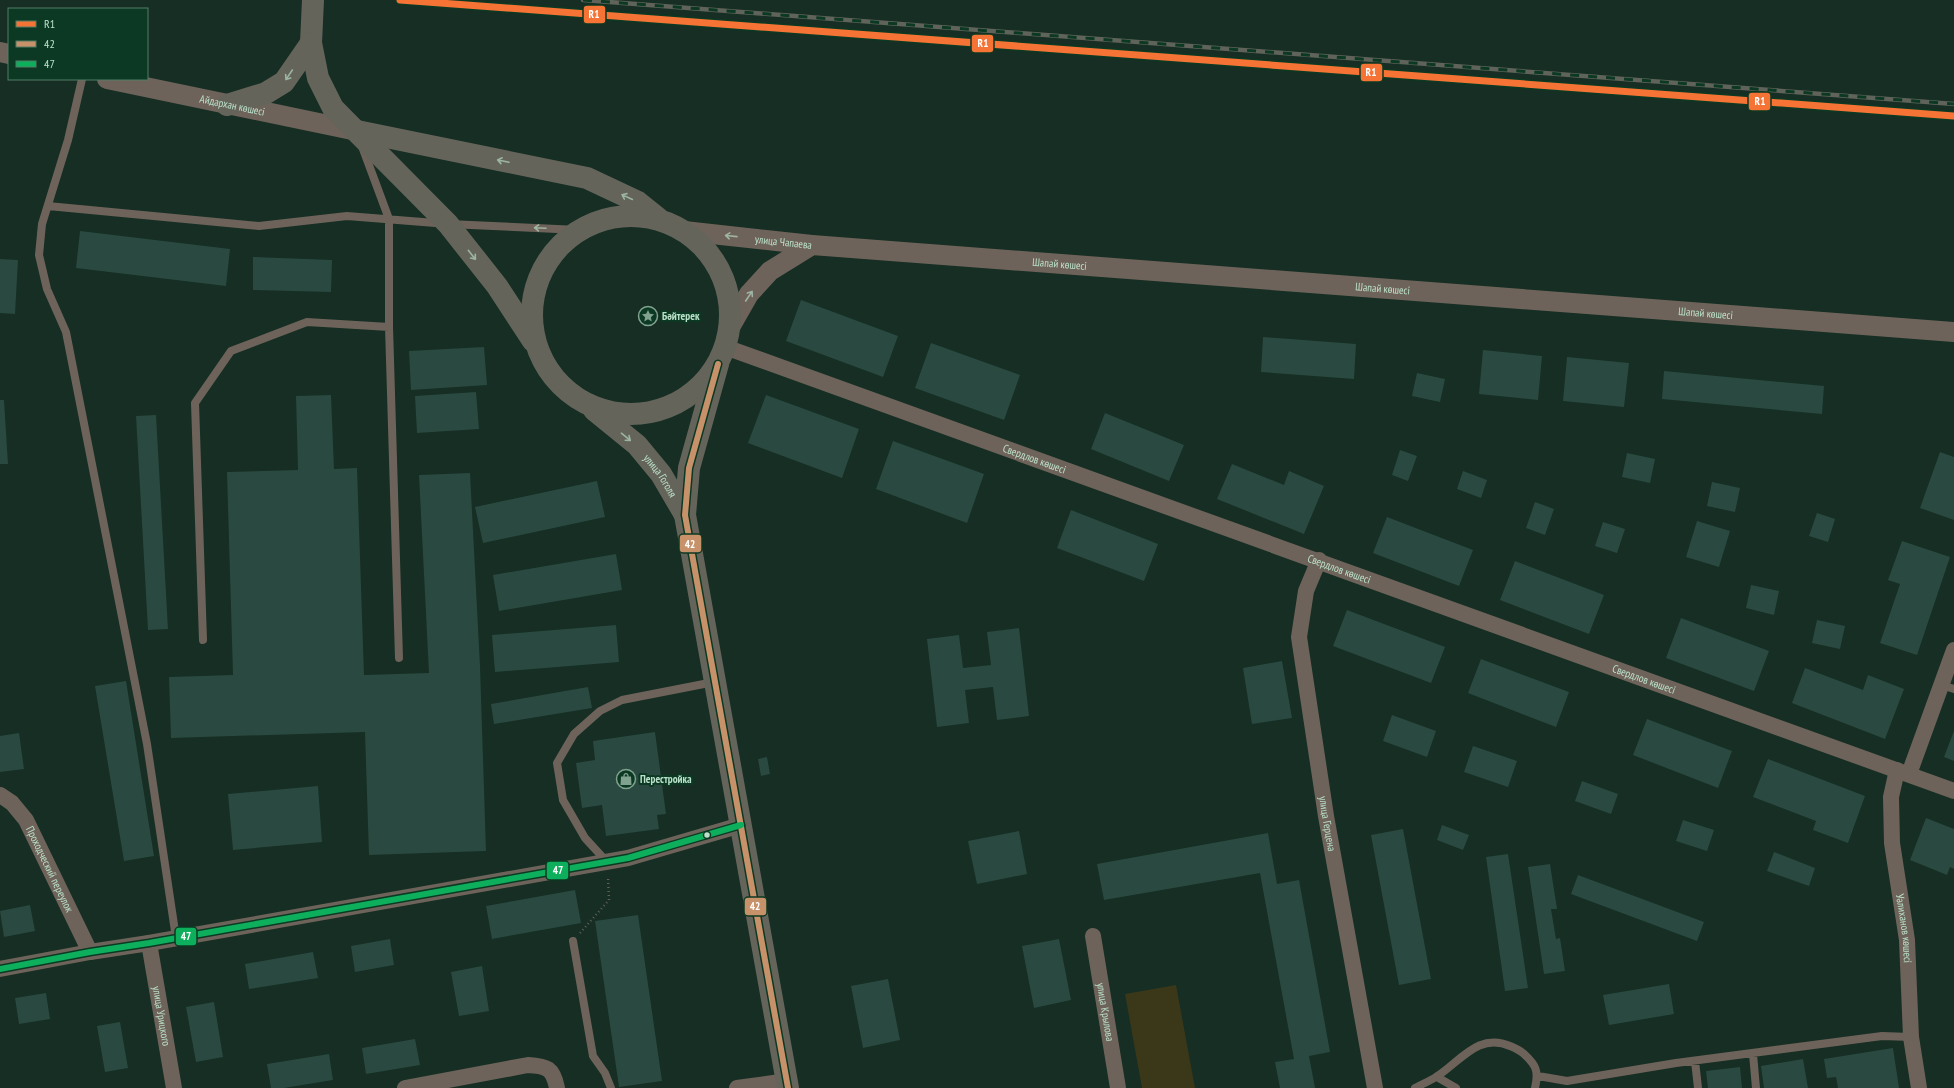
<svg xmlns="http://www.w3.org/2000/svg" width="1954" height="1088" viewBox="0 0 1954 1088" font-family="'PT Sans Narrow',sans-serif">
<rect width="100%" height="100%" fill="#162e23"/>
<path fill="#3b3819" d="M1176 985 1195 1088H1142L1125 994Z"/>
<path fill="#2a4940" d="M80 231 230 249 226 286 76 268Z
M253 257 332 260 331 292 253 290Z
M0 259 18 260 15 314 0 313Z
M801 300 898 336 883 377 786 341Z
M1263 337 1356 344 1354 379 1261 372Z
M931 343 1020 375 1004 420 915 388Z
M484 347 487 385 411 390 409 351Z
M1483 350 1542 356 1538 400 1479 394Z
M1567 357 1629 363 1624 407 1563 401Z
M1664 371 1824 386 1822 414 1662 399Z
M1417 373 1445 379 1440 402 1412 396Z
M476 392 479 429 417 433 415 396Z
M331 395 334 469 357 468 364 675 429 673 419 475 470 473 480 666 486 851 369 855 365 732 171 738 169 677 233 675 227 472 298 470 296 396Z
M766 395 859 429 842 478 748 443Z
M0 400H4L8 464H0Z
M1105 413 1184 445 1169 481 1091 449Z
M156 415 168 629 148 630 136 416Z
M893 441 984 474 967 523 876 489Z
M1400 450 1417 456 1408 481 1392 475Z
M1940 452 1954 457V520L1920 508Z
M1627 453 1655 459 1650 483 1622 477Z
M1232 464 1284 485 1289 471 1324 486 1304 534 1217 499Z
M1463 471 1487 480 1481 498 1457 489Z
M597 481 605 517 483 543 475 507Z
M1712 482 1740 488 1735 512 1707 506Z
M1535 502 1554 509 1545 535 1526 528Z
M1071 510 1158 544 1144 581 1057 548Z
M1817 513 1835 519 1828 542 1809 536Z
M1387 517 1473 550 1459 586 1373 553Z
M1697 521 1730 531 1719 567 1686 557Z
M1603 522 1625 529 1617 553 1595 546Z
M1902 541 1950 557 1917 655 1880 643 1900 584 1888 580Z
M616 554 622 590 499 611 493 575Z
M1515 561 1604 595 1589 634 1500 600Z
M1751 585 1779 591 1774 615 1746 608Z
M1347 610 1445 647 1431 683 1333 646Z
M1681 618 1769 651 1754 691 1666 658Z
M1817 620 1845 626 1840 649 1812 643Z
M616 625 619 662 495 672 492 635Z
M1019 628 1029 716 997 720 993 687 965 690 969 723 937 727 927 639 959 635 963 668 991 665 987 632Z
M1481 659 1569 692 1556 727 1468 693Z
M1282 661 1292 718 1252 724 1243 668Z
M1805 668 1863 690 1868 675 1904 689 1885 739 1792 703Z
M126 681 154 856 124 861 95 686Z
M588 687 592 708 494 724 491 704Z
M1392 715 1436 731 1427 757 1383 741Z
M1647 719 1732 751 1718 788 1633 755Z
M1954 731V761L1944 757Z
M655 732 666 814 657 815 659 829 606 836 602 805 582 808 576 763 595 760 593 741Z
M19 733 24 769 0 772V736Z
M1473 746 1517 761 1508 787 1464 772Z
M767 757 770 774 761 776 758 759Z
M1768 759 1865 796 1848 843 1813 830 1816 821 1753 797Z
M1582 781 1618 794 1611 814 1575 801Z
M318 786 322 842 233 850 228 794Z
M1926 818 1954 829V869L1950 867 1947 875 1910 860Z
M1683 820 1714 830 1707 851 1676 841Z
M1442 825 1469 835 1463 850 1437 840Z
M1403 829 1431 979 1399 985 1371 835Z
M1019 831 1027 874 977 884 968 841Z
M1268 833 1277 884 1299 880 1330 1052 1309 1056 1315 1088H1280L1275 1062 1294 1059 1260 873 1104 900 1097 864Z
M1774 852 1815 868 1809 886 1767 871Z
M1508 854 1528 988 1505 991 1486 857Z
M1550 864 1557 909H1551L1556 939 1560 938 1565 971 1544 974 1528 867Z
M1578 875 1704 922 1697 941 1571 894Z
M575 890 581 923 492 939 486 906Z
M30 905 35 931 4 937 0 911Z
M638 915 662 1081 619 1087 595 921Z
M390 939 394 965 355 972 351 946Z
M1059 939 1071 1000 1034 1008 1022 946Z
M313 952 318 978 249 989 245 964Z
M482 966 489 1011 459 1016 451 972Z
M888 979 900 1040 863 1048 851 986Z
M1669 984 1674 1014 1609 1025 1603 995Z
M46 993 50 1019 19 1024 15 998Z
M214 1002 223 1057 196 1062 186 1007Z
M120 1022 128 1068 105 1072 97 1026Z
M415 1039 420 1065 366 1074 362 1048Z
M1893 1048 1899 1088H1838L1836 1077 1827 1078 1824 1059Z
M329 1054 333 1080 284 1088H271L267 1064Z
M1803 1059 1808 1088H1764L1761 1066Z
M1740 1067 1742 1088H1708L1706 1071Z"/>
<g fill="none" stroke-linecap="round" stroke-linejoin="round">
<path stroke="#606057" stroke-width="2.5" stroke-dasharray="1 3" stroke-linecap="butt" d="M580 933 609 900 608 878"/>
<path stroke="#6e635a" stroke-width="8" d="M82 79 68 140 42 224 39 255 47 289 66 332 147 744 176 938
M363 149 389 219V327L399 658
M48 206 259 226 347 216 448 224 579 230
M203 640 195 403 231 351 307 322 389 327
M1941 685 1954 689
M607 862 585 838 563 800 557 763 574 734 600 711 622 700 714 682
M573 941 593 1056 605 1073 611 1088
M1753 1054 1756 1088
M1695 1061 1698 1088
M1538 1076 1567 1081 1676 1063 1882 1036 1911 1037
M1437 1077 1456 1088
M1415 1088C1422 1084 1430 1081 1436 1077 1460 1062 1478 1032 1510 1046 1515 1048 1520 1050 1524 1054 1536 1065 1539 1071 1535 1088"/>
<g stroke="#6e635a" stroke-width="16">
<path id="s1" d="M725 347 1954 791"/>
<path id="s2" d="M1319 560 1306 591 1299 637 1326 816 1375 1088"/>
<path id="s3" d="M1897 770 1891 797 1892 843 1907 940 1911 1037 1919 1088"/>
<path d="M1909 774 1954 650"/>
<path id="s4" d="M0 795 12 803 26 820 90 952"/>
<path id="s5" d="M1093 936 1118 1088"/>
<path id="s6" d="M149 943 174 1088"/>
<path d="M0 969 90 952 149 943 628 858 741 825"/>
<path d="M405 1088 528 1065C547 1066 553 1068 557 1088"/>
<path d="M737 1088 787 1081"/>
</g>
<g stroke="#6e635a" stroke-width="20">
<path d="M0 52 9 54"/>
<path id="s7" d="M107 79 357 131"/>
<path id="s8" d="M684 231 812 245 1954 332"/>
<path d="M729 329 749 294 770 271 812 245"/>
</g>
<g stroke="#65645b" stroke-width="22">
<path d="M313 0 311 43 318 78 333 108 448 224 497 286 533 341"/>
<path d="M227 105 266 93 284 82 311 43"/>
<path d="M357 131 587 178 638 202 658 218"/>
<circle cx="631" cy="315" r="99"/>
<path d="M718 364 689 468 685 515 788 1088"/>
<path id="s9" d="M594 410 637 445 661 474 685 515"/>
</g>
<g stroke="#5f635a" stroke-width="4.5">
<path id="rail" d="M583 0 1954 104"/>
</g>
<use href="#rail" stroke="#0c3923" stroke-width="3" stroke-dasharray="9" stroke-linecap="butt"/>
<g stroke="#0c3923" stroke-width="9">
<path id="bus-1" d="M718 364 689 468 685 515 788 1088"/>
</g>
<g stroke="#0c3923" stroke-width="9">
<path id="bus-2" d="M0 969 90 952 149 943 628 858 741 825"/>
</g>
<use href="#bus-1" stroke="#c7916a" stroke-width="6"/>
<use href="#bus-2" stroke="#0daf5c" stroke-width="6"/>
<g stroke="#0c3923" stroke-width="10">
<path id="rail-1" d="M400 0 1954 116"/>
</g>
<use href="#rail-1" stroke="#f57335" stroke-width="7"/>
</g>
<defs><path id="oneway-shaft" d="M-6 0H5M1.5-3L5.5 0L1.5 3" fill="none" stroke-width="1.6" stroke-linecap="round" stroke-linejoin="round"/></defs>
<g stroke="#9cb5a2">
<use href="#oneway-shaft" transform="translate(289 75) rotate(124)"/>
<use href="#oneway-shaft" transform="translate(503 161) rotate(-168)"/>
<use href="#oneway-shaft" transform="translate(627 197) rotate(-155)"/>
<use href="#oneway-shaft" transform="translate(472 255) rotate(52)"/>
<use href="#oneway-shaft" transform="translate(626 437) rotate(39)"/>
</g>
<g stroke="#9fb4a2">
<use href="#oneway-shaft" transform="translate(540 228) rotate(-177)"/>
<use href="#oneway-shaft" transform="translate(731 236) rotate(-174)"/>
<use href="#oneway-shaft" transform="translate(749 296) rotate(-56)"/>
</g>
<defs>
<g id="sight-ring" transform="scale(1)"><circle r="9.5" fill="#0c3923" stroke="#81a28f" stroke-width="1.5"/><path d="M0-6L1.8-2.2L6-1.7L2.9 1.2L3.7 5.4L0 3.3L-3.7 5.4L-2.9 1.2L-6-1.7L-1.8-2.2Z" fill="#81a28f"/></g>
<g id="shop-ring" transform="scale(1)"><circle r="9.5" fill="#0c3923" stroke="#81a28f" stroke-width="1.5"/><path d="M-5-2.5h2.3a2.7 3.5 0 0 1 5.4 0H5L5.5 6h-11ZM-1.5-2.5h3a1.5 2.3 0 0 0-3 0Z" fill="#81a28f"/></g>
</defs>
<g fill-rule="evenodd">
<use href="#sight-ring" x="648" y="316"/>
<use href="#shop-ring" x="626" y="779"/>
</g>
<circle fill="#bae0c9" stroke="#0c3923" stroke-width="1.5" cx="707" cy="835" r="3.5"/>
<g text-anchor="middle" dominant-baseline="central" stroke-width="4" stroke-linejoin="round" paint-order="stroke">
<g font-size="11" fill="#bae0c9" stroke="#0c3923">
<text stroke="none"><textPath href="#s7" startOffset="128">Айдархан көшесі</textPath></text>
<text stroke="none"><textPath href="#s8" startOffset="100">улица Чапаева</textPath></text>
<text stroke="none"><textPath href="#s8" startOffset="377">Шапай көшесі</textPath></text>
<text stroke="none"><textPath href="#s8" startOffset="701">Шапай көшесі</textPath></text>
<text stroke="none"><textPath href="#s8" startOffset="1025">Шапай көшесі</textPath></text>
<text stroke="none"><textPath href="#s1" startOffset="329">Свердлов көшесі</textPath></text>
<text stroke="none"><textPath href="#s9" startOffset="94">улица Гоголя</textPath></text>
<text stroke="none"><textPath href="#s1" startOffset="653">Свердлов көшесі</textPath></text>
<text stroke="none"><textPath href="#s1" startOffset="977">Свердлов көшесі</textPath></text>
<text stroke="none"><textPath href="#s2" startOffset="269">улица Герцена</textPath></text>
<text stroke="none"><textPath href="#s4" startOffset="91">Проходческий переулок</textPath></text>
<text stroke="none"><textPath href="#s3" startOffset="160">Уәлиханов көшесі</textPath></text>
<text stroke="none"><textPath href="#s5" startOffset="77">улица Крылова</textPath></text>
<text stroke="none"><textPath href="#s6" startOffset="74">улица Урицкого</textPath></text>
</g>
<g font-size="11" font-weight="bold" fill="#bae0c9" stroke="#0c3923" text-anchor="start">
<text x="662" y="316">Бәйтерек</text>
<text x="640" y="779">Перестройка</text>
</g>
</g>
<g stroke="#0c3923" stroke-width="1.5">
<rect x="583" y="5" width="23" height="19" rx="4" fill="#f57335"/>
<rect x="971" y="34" width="23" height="19" rx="4" fill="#f57335"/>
<rect x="1360" y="63" width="23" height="19" rx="4" fill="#f57335"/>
<rect x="1748" y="92" width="23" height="19" rx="4" fill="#f57335"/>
<rect x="679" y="534" width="23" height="19" rx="4" fill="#c7916a"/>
<rect x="546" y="861" width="23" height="19" rx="4" fill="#0daf5c"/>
<rect x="744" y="897" width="23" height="19" rx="4" fill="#c7916a"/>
<rect x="175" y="927" width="22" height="19" rx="4" fill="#0daf5c"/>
</g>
<g font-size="11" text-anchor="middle" font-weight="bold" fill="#fff">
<text x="594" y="18">R1</text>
<text x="983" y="47">R1</text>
<text x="1371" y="76">R1</text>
<text x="1760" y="105">R1</text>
<text x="690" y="548">42</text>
<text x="558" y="874">47</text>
<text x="755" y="910">42</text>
<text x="186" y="940">47</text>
</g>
<rect x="8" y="8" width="140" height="72" fill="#0c3923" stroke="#527c65"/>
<rect x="16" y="21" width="20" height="6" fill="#f57335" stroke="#527c65"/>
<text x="44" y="28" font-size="12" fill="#bae0c9">R1</text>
<rect x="16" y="41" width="20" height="6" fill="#c7916a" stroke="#527c65"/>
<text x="44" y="48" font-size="12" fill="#bae0c9">42</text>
<rect x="16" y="61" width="20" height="6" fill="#0daf5c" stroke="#527c65"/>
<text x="44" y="68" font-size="12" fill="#bae0c9">47</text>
</svg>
